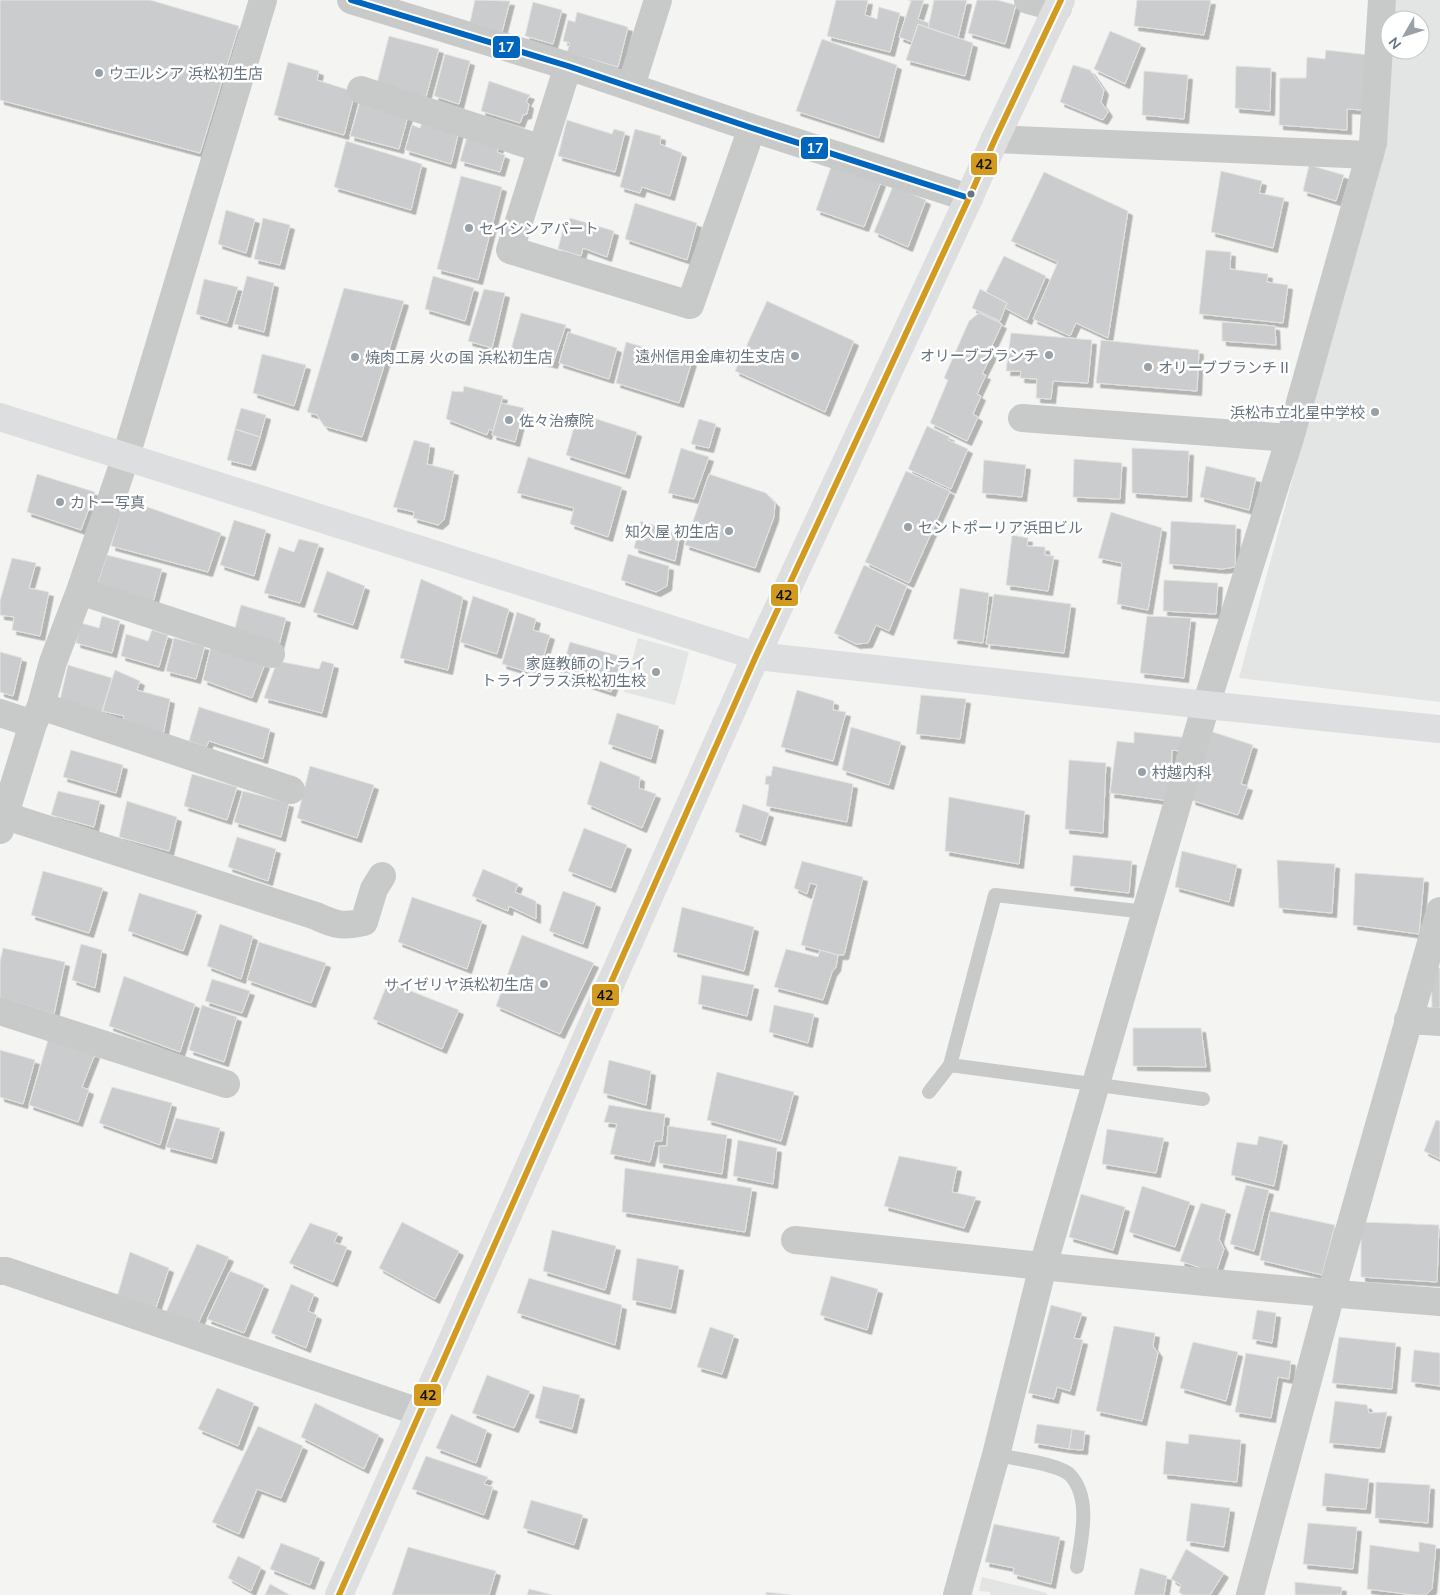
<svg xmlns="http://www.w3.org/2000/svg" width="1440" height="1595" viewBox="0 0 1440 1595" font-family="Mulish,'Noto Sans JP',sans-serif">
<defs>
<filter id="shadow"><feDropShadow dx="4.5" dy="4.5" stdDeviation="0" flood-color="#0004"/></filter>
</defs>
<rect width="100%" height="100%" fill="#f4f4f3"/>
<path fill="#e3e4e4" d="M1393 0H1440V702L1239 678 1382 146 1390 50H1420V20H1391Z
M638 638 689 652 675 705 624 692Z
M982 1577 1047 1593V1595H990V1592L979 1591Z"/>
<path fill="#cbcccd" stroke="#e3e3e2" filter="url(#shadow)" d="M0 0H150L239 26 200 153 0 100Z
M475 0 510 1 502 32 470 22Z
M836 0H868L865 15 877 19 879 7 900 13 890 52 827 36Z
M908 0H924L918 19 929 23 928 28 918 24 912 42 899 37 911 1Z
M934 0H967L958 38 928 28Z
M977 0H997L1016 5 1005 44 968 33Z
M1137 0H1211L1204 35 1134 26Z
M533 2 562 10 553 44 525 36Z
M577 12 628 27 618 67 567 52 570 43 563 41 568 20 575 22Z
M918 24 973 43 965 76 906 60Z
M1110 31 1141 44 1125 84 1094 69Z
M389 36 439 49 426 97 377 83Z
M822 39 897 65 879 138 796 111Z
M1326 50 1369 55 1364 110 1347 109V130L1279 125 1280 78H1306L1307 57 1325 59Z
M445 54 470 61 459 104 434 96Z
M288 62 319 71 317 80 355 92 344 135 274 115Z
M1073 65 1090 70 1104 90 1101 102 1108 112 1103 120 1060 102Z
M1236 66 1271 68 1270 111 1235 108Z
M1144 71 1188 75 1184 119 1142 115Z
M489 81 530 95 526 102 529 104 527 114 523 115 520 123 481 111Z
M361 98 408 116 399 149 350 136Z
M423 120 459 131 451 164 405 150 412 125 420 128Z
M567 120 612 134 614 129 625 132 615 172 558 156Z
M635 129 661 136 660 144 682 153 670 196 642 187 640 193 620 187Z
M467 137 500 145 497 152 505 155 500 172 460 161Z
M346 141 422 164 411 210 334 187Z
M832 164 881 182 864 227 816 210Z
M1309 165 1344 175 1336 201 1303 191Z
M1221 171 1262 181 1259 193 1284 198 1273 248 1211 232Z
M1044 172 1128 211 1108 338 1076 323 1070 336 1033 319 1058 262 1011 241Z
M461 176 502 187 478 280 437 269Z
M893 186 926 200 908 247 874 232Z
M635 203 697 223 687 260 625 239Z
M226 210 255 219 246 253 218 244Z
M263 218 290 225 280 265 254 259Z
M570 218 614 231 607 257 583 248 581 256 558 249 563 229 567 230Z
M1206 250 1231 252 1230 269 1268 274 1267 282 1288 285 1283 323 1199 314Z
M1004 256 1046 276 1027 320 1005 308 1007 303 986 292Z
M247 276 274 283 264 332 234 324Z
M433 276 474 288 465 321 425 309Z
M204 279 238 287 227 323 196 314Z
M344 288 404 301 362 437 324 426 317 415 307 412Z
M484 289 505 293 492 348 468 341Z
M980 289 1007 303 1000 321 972 308Z
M767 301 854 341 825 412 735 371Z
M521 313 566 325 553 364 510 353Z
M979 313 1002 324 989 352 992 354 982 374 986 375 977 394 981 396 973 414 978 417 967 441 930 423 948 380 944 378 969 321Z
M1222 322 1275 326 1276 345 1222 341Z
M568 332 617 348 609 379 559 363Z
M1011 333 1092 340 1088 383 1053 381 1051 399 1036 398 1037 379 1020 378 1021 371H1006Z
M1101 340 1199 350 1197 391 1096 383Z
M626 342 692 361 679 403 616 383Z
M262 354 306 365 294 406 253 393Z
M464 386 503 396 493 431 489 429 487 435 446 419 452 391 463 392Z
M501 403 524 408 515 442 492 435Z
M241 408 266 415 260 437 235 429Z
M578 413 637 432 625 474 566 455Z
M699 419 716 424 709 448 691 444Z
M927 426 950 437 948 440 968 449 951 489 908 469Z
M235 429 260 437 251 466 227 460Z
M414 440 430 444 427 464 454 471 444 520 438 525 413 518 414 512 393 507Z
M681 448 709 457 694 499 668 493Z
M1132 448 1189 451 1187 497 1132 493Z
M528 457 622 487 608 537 570 524 574 508 517 493Z
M1074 459 1122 463 1120 499 1073 497Z
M984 460 1026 465 1022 497 982 493Z
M1206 466 1256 478 1249 510 1200 497Z
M906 471 950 491 909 583 865 562Z
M37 474 95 492 81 530 27 512Z
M709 474 766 493 775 503 774 517 755 568 685 545Z
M125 499 221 533 208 572 111 546Z
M1111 512 1162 528 1148 610 1117 604 1122 563 1098 558Z
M234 520 266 530 254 576 220 565Z
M641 521 680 534 675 561 634 548Z
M1171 521 1236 525 1235 567 1222 569 1169 564Z
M1012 535 1028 538 1027 546 1045 547V555L1054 556 1048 591 1006 585Z
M299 539 319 544 300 603 264 593 279 547 294 552Z
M628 554 669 566 667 586 656 592 621 580Z
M107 555 162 569 152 606 96 588Z
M12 558 36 563 29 588 49 592 40 636 12 630 14 617 0 615V601Z
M864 565 907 586 889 631 876 625 868 643 856 644 834 633Z
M327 571 365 586 353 625 313 612Z
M421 579 463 597 448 670 400 658Z
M1164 580 1218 583 1216 614 1163 611Z
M960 588 989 593 983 643 953 639Z
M994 594 1071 604 1064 653 986 644Z
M473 596 509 609 497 654 460 642Z
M241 605 286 618 279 645 234 632Z
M517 612 536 619 533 630 550 635 538 675 502 664Z
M102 616 120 621 112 653 76 643 81 623 99 628Z
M1147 616 1191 618 1184 678 1140 673Z
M152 630 168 635 159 667 121 656 126 634 148 641Z
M174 638 205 646 196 679 166 671Z
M570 642 623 657 611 692 560 675Z
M211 646 265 664 252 698 203 680Z
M0 652 22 658 13 696 0 692Z
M277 661 319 669 322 661 334 664 322 713 264 698Z
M68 665 112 678 101 717 59 704Z
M115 670 140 681 137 690 170 699 163 735 122 725 124 716 102 711Z
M797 690 834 701 833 710 846 712 833 761 781 747Z
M921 695 966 699 960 739 916 734Z
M199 707 270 729 263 759 209 741 206 747 189 741Z
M617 713 659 726 651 759 608 744Z
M851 727 901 742 889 785 842 770Z
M1210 731 1253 745 1241 784 1248 786 1238 815 1191 800Z
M1134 732 1190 738 1189 752 1172 750 1170 801 1110 793 1117 741 1134 743Z
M71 750 123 765 116 793 63 777Z
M1069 760 1106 763 1103 833 1065 829Z
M600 761 640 777 639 788 656 794 642 828 587 804Z
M310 766 374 785 357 838 297 818Z
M773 766 853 784 847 822 766 806 769 785 765 784 766 776H771Z
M192 774 237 787 227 820 184 806Z
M58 791 100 801 94 827 51 815Z
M243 791 289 803 281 837 234 822Z
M949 797 1025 811 1019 864 945 851Z
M127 801 177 817 169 851 119 837Z
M743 804 769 813 761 841 735 832Z
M584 828 627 845 611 888 568 871Z
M237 837 276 849 268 881 228 867Z
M1182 851 1237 865 1229 902 1175 887Z
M1073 855 1132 861 1129 893 1070 886Z
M1277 860 1335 864 1332 913 1279 908Z
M802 861 863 877 844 955H838L801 945 817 885 810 883 807 894 794 888Z
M483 869 518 884 515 892 536 901V919L509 906 508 911 472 896Z
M43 871 103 888 89 933 31 915Z
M1355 873 1424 878 1419 934 1353 925Z
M563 891 596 903 583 944 549 931Z
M139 893 197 911 183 951 128 931Z
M412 897 482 921 467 969 398 942Z
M682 907 754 927 744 971 673 952Z
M220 924 253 936 241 979 207 966Z
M522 935 594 963 560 1034 496 1006Z
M259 942 326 963 311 1003 247 980Z
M81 944 102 950 95 988 72 980Z
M3 948 65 962 54 1014 0 997V962Z
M786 949 818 957 820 950 838 955 836 967 832 972 823 1000 774 987Z
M1431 968H1440V1008H1432Z
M702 975 754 985 747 1016 698 1004Z
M124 976 195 1004 180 1052 109 1026Z
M212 979 250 991 242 1013 205 1001Z
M388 982 459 1010 442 1049 373 1019Z
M202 1005 237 1017 224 1062 189 1050Z
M774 1005 814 1014 808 1043 769 1032Z
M1133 1028H1201L1206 1067 1133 1066Z
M48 1040 95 1054 82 1087 89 1090 78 1122 29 1105Z
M0 1050 35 1060 23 1104 0 1097Z
M609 1060 651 1071 646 1105 603 1093Z
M717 1072 794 1092 781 1141 707 1120Z
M112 1087 172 1103 160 1145 99 1123Z
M609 1105 665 1114 662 1141H655L650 1162 610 1154 617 1124 604 1122Z
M176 1118 220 1128 212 1159 166 1147Z
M1436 1120 1440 1121V1159L1424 1151Z
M668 1126 727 1135 722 1174 659 1163V1146H667Z
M1107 1129 1164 1138 1156 1173 1102 1164Z
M1259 1136 1283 1141 1274 1186 1231 1175 1237 1142 1257 1145Z
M738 1140 777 1148 773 1184 733 1176Z
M899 1156 957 1167 952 1192 976 1197 964 1228 884 1206Z
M625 1168 752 1188 745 1232 622 1212Z
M1246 1185 1269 1190 1254 1251 1230 1244Z
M1142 1186 1190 1202 1175 1247 1129 1232Z
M1081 1194 1125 1207 1113 1250 1069 1237Z
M1201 1203 1226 1210 1219 1239 1224 1249 1216 1273 1180 1261Z
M1270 1211 1335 1225 1322 1275 1260 1260Z
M402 1222 459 1251 435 1299 379 1268Z
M1361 1222 1439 1225 1437 1282 1361 1277Z
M310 1223 338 1233 334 1242 347 1247 333 1282 289 1263Z
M552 1230 616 1246 605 1290 543 1271Z
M197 1244 229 1257 197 1326 166 1312Z
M130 1252 169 1268 155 1311 117 1297Z
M637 1258 679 1266 671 1309 632 1300Z
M230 1271 264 1285 244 1333 207 1319Z
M831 1276 878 1289 867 1330 820 1315Z
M529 1278 622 1305 615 1345 517 1313Z
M291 1284 314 1294 308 1311 317 1315 306 1348 271 1333Z
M1051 1305 1082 1313 1074 1338 1083 1340 1070 1391 1057 1387 1054 1399 1028 1393Z
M1257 1310 1276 1313 1272 1343 1252 1339Z
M1114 1326 1155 1333 1153 1346 1158 1353 1142 1421 1096 1411Z
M710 1327 734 1335 722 1374 697 1367Z
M1339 1337 1396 1343 1392 1389 1332 1383Z
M1193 1342 1238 1352 1226 1401 1180 1388Z
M1414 1350 1440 1353V1386L1411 1382Z
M1246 1353 1291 1361 1289 1379 1278 1377 1271 1418 1235 1412Z
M487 1375 530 1391 514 1428 472 1413Z
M543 1386 580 1395 572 1429 535 1418Z
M217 1388 254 1403 238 1446 198 1429Z
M1335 1401 1367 1405 1369 1413 1387 1412 1380 1448 1329 1443Z
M315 1403 379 1435 364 1469 301 1437Z
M451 1414 487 1430 476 1463 436 1448Z
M1037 1424 1072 1429 1069 1449 1034 1443Z
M258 1426 303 1446 281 1498 257 1489 239 1534 212 1522Z
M1072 1429 1085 1431 1083 1450 1069 1449Z
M1189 1434 1241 1440 1237 1482 1163 1474 1166 1441 1188 1444Z
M426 1456 488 1477 484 1484 493 1487 484 1515 412 1489Z
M1325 1473 1369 1479 1366 1509 1322 1506Z
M1376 1482 1430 1485 1428 1523 1375 1518Z
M531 1500 583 1515 574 1545 523 1528Z
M1191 1503 1230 1508 1224 1547 1186 1541Z
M1308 1523 1357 1527 1353 1569 1303 1564Z
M994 1524 1060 1537 1051 1584 1013 1574 1014 1568 985 1562Z
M1419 1542 1436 1545 1432 1589 1426 1595H1414L1367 1589 1370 1545 1419 1552Z
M281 1543 320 1558 310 1585 270 1569Z
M408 1547 496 1571 489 1595H392Z
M1186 1549 1224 1573 1210 1595H1183L1179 1592 1181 1585 1171 1579Z
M238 1556 261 1567 251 1591 228 1578Z
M1140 1568 1167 1576 1164 1595H1134Z
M1295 1582 1342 1587 1341 1595H1295Z
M270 1584 290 1595H265Z
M529 1589 553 1595H527Z
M766 1592 791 1595H766Z"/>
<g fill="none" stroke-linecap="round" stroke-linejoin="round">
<path stroke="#c8caca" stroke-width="14" d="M950 1065 995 895 1146 912
M929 1092 950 1065 1203 1099
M996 1455C1012 1458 1059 1464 1070 1475 1092 1498 1081 1540 1077 1567"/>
<path stroke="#c8caca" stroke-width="28" d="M351 0 568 66 752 128 969 198
M1028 0 1058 8
M568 66 510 250 690 305 752 128
M631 86 658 0
M361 90 542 149
M995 139 1370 155
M1022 418 1290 438
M80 591 271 654
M41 706 291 790
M0 713 33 724
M0 814 316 916C335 925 343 927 364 922L374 889 382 876
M0 830 33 724 41 706 53 662 80 591 126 456 263 0
M0 1011 226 1084
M1408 1020 1440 1022
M795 1240C1010 1263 1225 1286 1440 1302
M0 1271H6L419 1412
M957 1595 996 1455 1043 1266 1206 705 1290 438 1373 143 1382 0
M1250 1595 1331 1294 1440 911"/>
<path stroke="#dddedf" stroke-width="28" d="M0 417 756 656 1206 705 1440 729"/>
<path stroke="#dddedf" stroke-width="28" d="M339 1595 756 656 969 198 995 139 1061 0"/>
<g stroke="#fff" stroke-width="10">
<path id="bus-1" d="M351 0 568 66 752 128 969 198"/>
</g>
<g stroke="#fff" stroke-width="10">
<path id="bus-2" d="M339 1595 756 656 969 198 995 139 1061 0"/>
</g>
<use href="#bus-1" stroke="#0065bd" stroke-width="6"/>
<use href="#bus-2" stroke="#d39a20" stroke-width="6"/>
</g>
<g fill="#98a1a8" stroke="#fff" stroke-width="2">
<circle cx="99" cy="73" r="5"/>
<circle cx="469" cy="228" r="5"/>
<circle cx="1049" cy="355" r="5"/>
<circle cx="795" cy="356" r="5"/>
<circle cx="355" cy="357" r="5"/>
<circle cx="1148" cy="367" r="5"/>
<circle cx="1375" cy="412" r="5"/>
<circle cx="509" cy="420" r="5"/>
<circle cx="60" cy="502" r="5"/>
<circle cx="908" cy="527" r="5"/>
<circle cx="729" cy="531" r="5"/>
<circle cx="656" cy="672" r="5"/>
<circle cx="1142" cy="772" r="5"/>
<circle cx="544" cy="984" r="5"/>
</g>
<circle fill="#677580" stroke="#fff" stroke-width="2" cx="971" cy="194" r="4.5"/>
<g text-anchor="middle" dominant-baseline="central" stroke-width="5" stroke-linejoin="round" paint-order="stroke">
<g font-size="15" fill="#677580" stroke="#fff" text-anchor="start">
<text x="109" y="73">ウエルシア 浜松初生店</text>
<text x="479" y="228">セイシンアパート</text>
<text x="1039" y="355" text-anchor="end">オリーブブランチ</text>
<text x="785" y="356" text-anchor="end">遠州信用金庫初生支店</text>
<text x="365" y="357">焼肉工房 火の国 浜松初生店</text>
<text x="1158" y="367">オリーブブランチⅡ</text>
<text x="1365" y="412" text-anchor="end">浜松市立北星中学校</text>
<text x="519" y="420">佐々治療院</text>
<text x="70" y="502">カトー写真</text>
<text x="918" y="527">セントポーリア浜田ビル</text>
<text x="719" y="531" text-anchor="end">知久屋 初生店</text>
<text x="646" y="663" text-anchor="end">家庭教師のトライ<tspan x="646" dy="17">トライプラス浜松初生校</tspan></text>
<text x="1152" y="772">村越内科</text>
<text x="534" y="984" text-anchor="end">サイゼリヤ浜松初生店</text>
</g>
</g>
<g stroke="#fff" stroke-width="2">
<rect x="492" y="35" width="29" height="24" rx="5" fill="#0065bd"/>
<rect x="800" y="136" width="29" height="24" rx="5" fill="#0065bd"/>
<rect x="970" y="152" width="28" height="24" rx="5" fill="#d39a20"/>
<rect x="770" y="583" width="29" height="24" rx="5" fill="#d39a20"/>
<rect x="591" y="983" width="29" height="24" rx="5" fill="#d39a20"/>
<rect x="413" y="1383" width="29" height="24" rx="5" fill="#d39a20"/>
</g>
<g font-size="14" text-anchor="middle" font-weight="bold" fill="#fff">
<text x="506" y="52">17</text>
<text x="815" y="153">17</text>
</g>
<g font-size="14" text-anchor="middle" font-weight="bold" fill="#111">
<text x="984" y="169">42</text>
<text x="784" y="600">42</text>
<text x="605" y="1000">42</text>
<text x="428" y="1400">42</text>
</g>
<g transform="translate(1405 35) rotate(231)"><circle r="24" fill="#ffffff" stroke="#c2c8cc"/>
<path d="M0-4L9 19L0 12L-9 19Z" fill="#98a1a8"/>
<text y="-8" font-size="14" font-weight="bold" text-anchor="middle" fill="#677580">N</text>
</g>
</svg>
